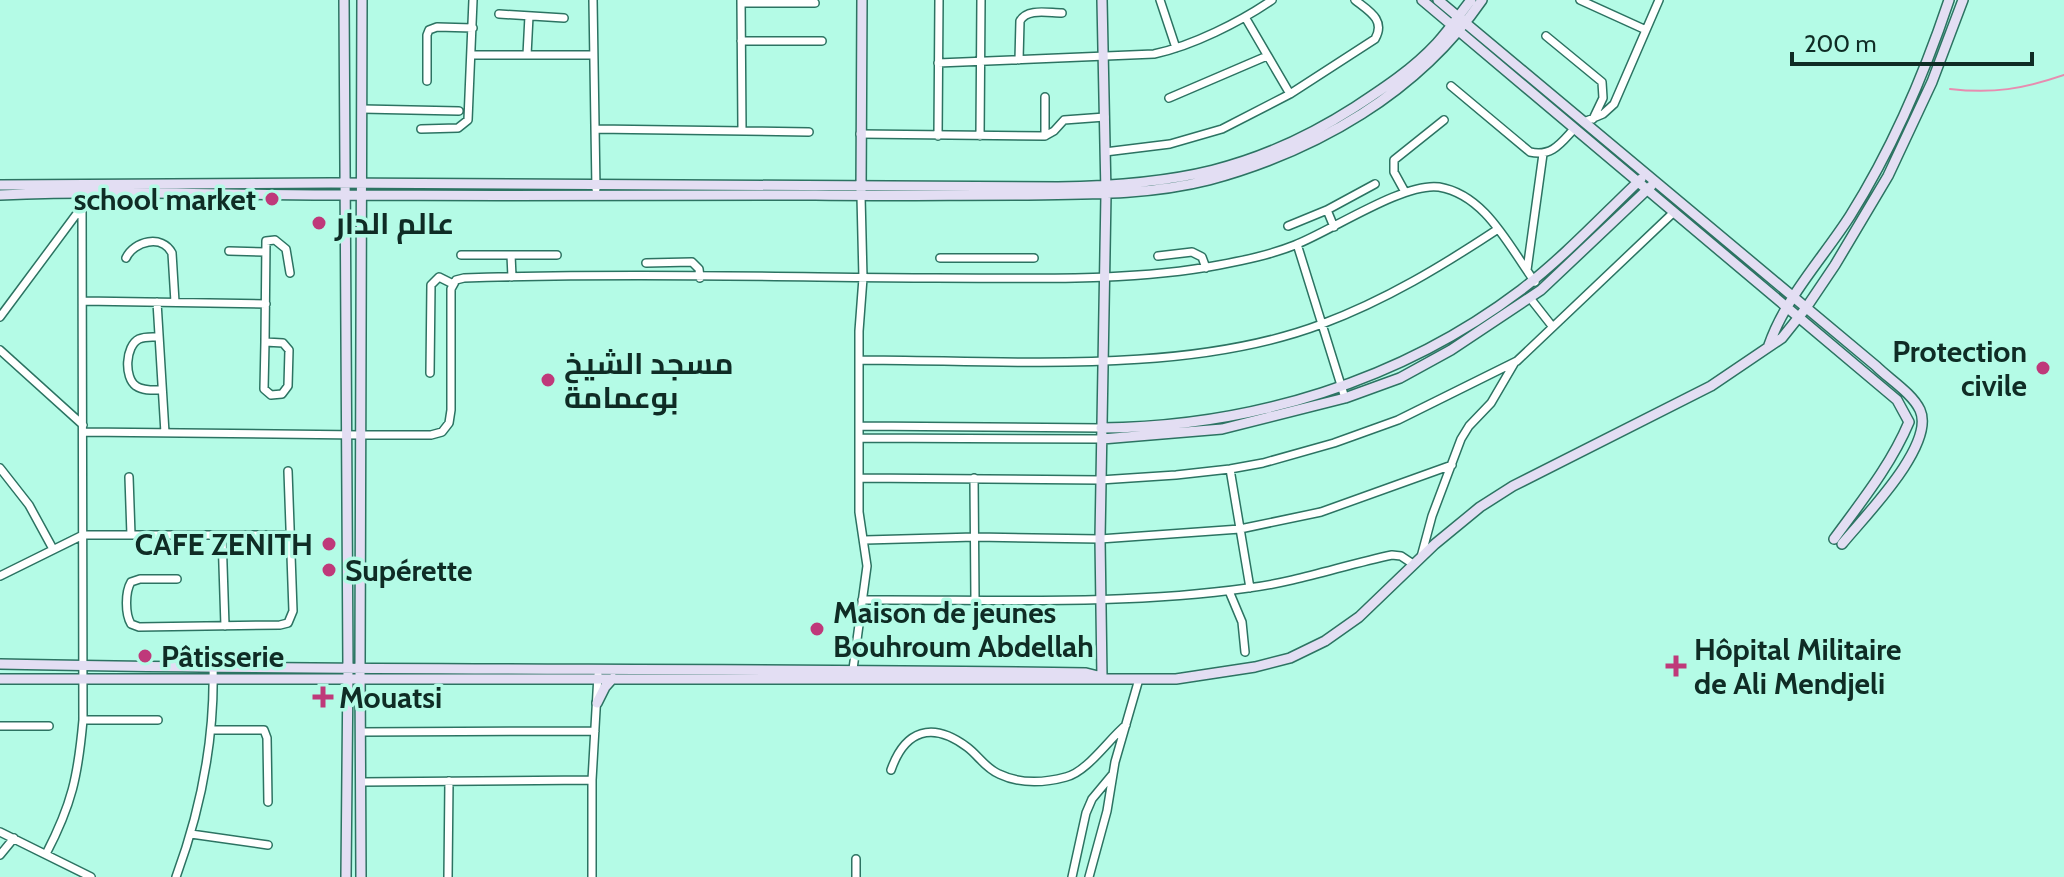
<svg xmlns="http://www.w3.org/2000/svg" width="2064" height="877" viewBox="0 0 2064 877" font-family="Cabin,Cairo,sans-serif">
<rect width="100%" height="100%" fill="#b4fbe6"/>
<g fill="none" stroke-linecap="round" stroke-linejoin="round">
<path stroke="#e78cb0" stroke-width="2" d="M1950 89C1993 94 2023 89 2064 75"/>
<g stroke="#2c7362" stroke-width="10">
<path id="street" d="M593 0 596 189
M741 0 742 129
M1160 0 1176 48
M1580 0 1646 30
M741 3H815
M499 14 564 18
M1245 17 1290 94
M1546 36 1602 82 1603 98 1593 119
M741 41H822
M473 55H593
M527 55 529 16
M1019 60 1020 21C1027 8 1048 13 1062 13
M938 63 1154 54C1192 46 1240 22 1272 0
M427 81V35L429 30 437 27 473 28
M1451 86 1530 152C1552 157 1561 143 1574 129
M1045 97V136
M1169 98 1267 56
M362 109 459 111
M1584 122 1603 114 1614 104 1659 0
M421 129 458 128 468 120 473 0
M595 129 809 132
M860 134 1045 136 1054 131 1064 120 1105 117
M938 136 939 0
M980 136 981 0
M1105 152 1170 144 1222 129 1290 94 1375 39C1386 20 1369 11 1355 0
M1405 192 1394 172V160L1444 120
M1327 210 1375 184
M1288 226 1327 210 1334 227
M1297 244 1345 398
M229 251 265 252
M461 255H557
M511 255 512 277
M1158 256 1192 252 1202 257 1206 268
M126 258C134 241 162 234 172 253L175 302
M940 258H1034
M646 263 692 262 699 269 700 278
M1527 270 1543 154
M1530 298 1552 326
M83 301 266 304
M157 302 165 433
M0 317 81 208
M159 337C153 337 145 336 139 339 125 346 124 378 136 386 143 391 154 390 162 390
M265 342 266 241 275 240 286 249 290 273
M265 342 283 343 289 350 288 386 282 394 271 395 264 389Z
M0 350 83 425
M859 360C1005 360 1184 376 1322 324 1386 300 1442 266 1498 229
M430 373 431 285 439 277 453 284
M860 426 1101 428
M83 432 360 435H431L442 432 449 423 451 410V289L456 280 464 278C621 273 779 277 936 278 1026 278 1131 282 1219 265 1245 260 1270 255 1295 245 1331 231 1404 182 1439 187 1486 195 1509 247 1535 282
M860 438 1102 439
M0 468 29 505 53 549
M1230 469 1250 588
M129 477 131 535
M859 478 1100 480 1176 475 1230 469 1263 463 1334 443 1398 420 1517 361 1674 212
M974 478 975 599
M222 535 225 626
M865 540 975 537 1100 539 1240 529 1321 512 1452 465
M1421 557 1432 516 1461 439 1469 426 1491 403 1515 362
M0 576 83 535H291
M177 579H140L131 582C125 592 125 614 131 624L139 627 280 625 288 623 293 611 288 471
M1229 591 1242 622 1245 652
M862 600C990 599 1121 606 1248 588 1297 582 1344 565 1392 555L1401 556 1413 564
M853 669 867 566 859 512V331L863 278 861 196
M83 720H158
M0 726H49
M212 730H264L267 738 268 802
M361 732 595 731
M891 770C905 730 932 721 967 747 978 755 985 768 999 774 1020 784 1044 783 1066 777 1087 772 1108 740 1126 725
M362 782 592 780
M0 832 91 877
M191 834 268 845
M46 854C72 804 78 776 83 720L82 206 85 192
M0 855 14 838
M176 877C201 809 215 739 213 665
M448 877 449 781
M592 877V780L598 675
M856 877V859
M1072 877 1086 813 1092 799 1112 775
M1089 877 1107 811 1115 762 1139 679"/>
</g>
<g stroke="#2c7362" stroke-width="12">
<path id="secondary" d="M344 0 348 668 346 877
M1102 0 1106 194 1100 539 1102 677
M1422 0 1897 400 1909 422C1891 465 1861 502 1834 539
M1438 0 1876 366C1889 379 1912 393 1920 410 1936 445 1863 518 1842 544
M0 185 331 183 1058 187C1174 185 1255 171 1355 107 1384 88 1413 69 1437 43 1449 30 1460 14 1471 0
M861 192 862 0
M0 195C114 190 228 195 341 195 499 196 657 195 815 195 882 196 949 195 1016 195 1081 194 1146 196 1209 180 1316 151 1418 93 1482 0
M1769 345C1785 298 1823 258 1850 216 1892 149 1924 75 1949 0
M1101 428C1251 427 1401 381 1521 290 1564 257 1602 216 1641 179
M1102 439 1222 429 1345 398 1400 378 1451 350 1541 290 1651 186
M0 664C362 672 724 667 1086 673L1102 677
M0 679H1176L1255 667 1290 658 1325 641 1359 617 1435 544 1480 507 1513 486 1711 386 1782 338 1806 308 1835 265 1888 176 1932 82 1963 0
M597 703 605 687 613 678
M361 877 360 667 362 0"/>
</g>
<use href="#street" stroke="#fff" stroke-width="7"/>
<use href="#secondary" stroke="#e3def3" stroke-width="9"/>
</g>
<g fill="#bf397a" stroke="#b4fbe6" stroke-width="3">
<circle cx="272" cy="199" r="8"/>
<circle cx="319" cy="223" r="8"/>
<circle cx="2043" cy="368" r="8"/>
<circle cx="548" cy="380" r="8"/>
<circle cx="329" cy="544" r="8"/>
<circle cx="329" cy="570" r="8"/>
<circle cx="817" cy="629" r="8"/>
<circle cx="145" cy="656" r="8"/>
<path d="M1672 654h8v8h8v8h-8v8h-8v-8h-8v-8h8z"/>
<path d="M319 685h8v8h8v8h-8v8h-8v-8h-8v-8h8z"/>
</g>
<g text-anchor="middle" dominant-baseline="central" stroke-width="7" stroke-linejoin="round" paint-order="stroke">
<g font-size="30" font-weight="bold" fill="#0f2c25" stroke="#b4fbe6" text-anchor="start">
<text x="256" y="199" text-anchor="end">school market</text>
<text x="335" y="223">عالم الدار</text>
<text x="2027" y="351" text-anchor="end">Protection<tspan x="2027" dy="34">civile</tspan></text>
<text x="564" y="363">مسجد الشيخ<tspan x="564" dy="34">بوعمامة</tspan></text>
<text x="313" y="544" text-anchor="end">CAFE ZENITH</text>
<text x="345" y="570">Supérette</text>
<text x="833" y="612">Maison de jeunes<tspan x="833" dy="34">Bouhroum Abdellah</tspan></text>
<text x="1694" y="649">Hôpital Militaire<tspan x="1694" dy="34">de Ali Mendjeli</tspan></text>
<text x="161" y="656">Pâtisserie</text>
<text x="339" y="697">Mouatsi</text>
</g>
</g>
<path d="M1792 52v12h240v-12" fill="none" stroke="#0f2c25" stroke-width="4"/>
<text x="1804" y="52" font-size="24" fill="#0f2c25" stroke="#b4fbe6" stroke-width="6" paint-order="stroke">200 m</text>
</svg>
